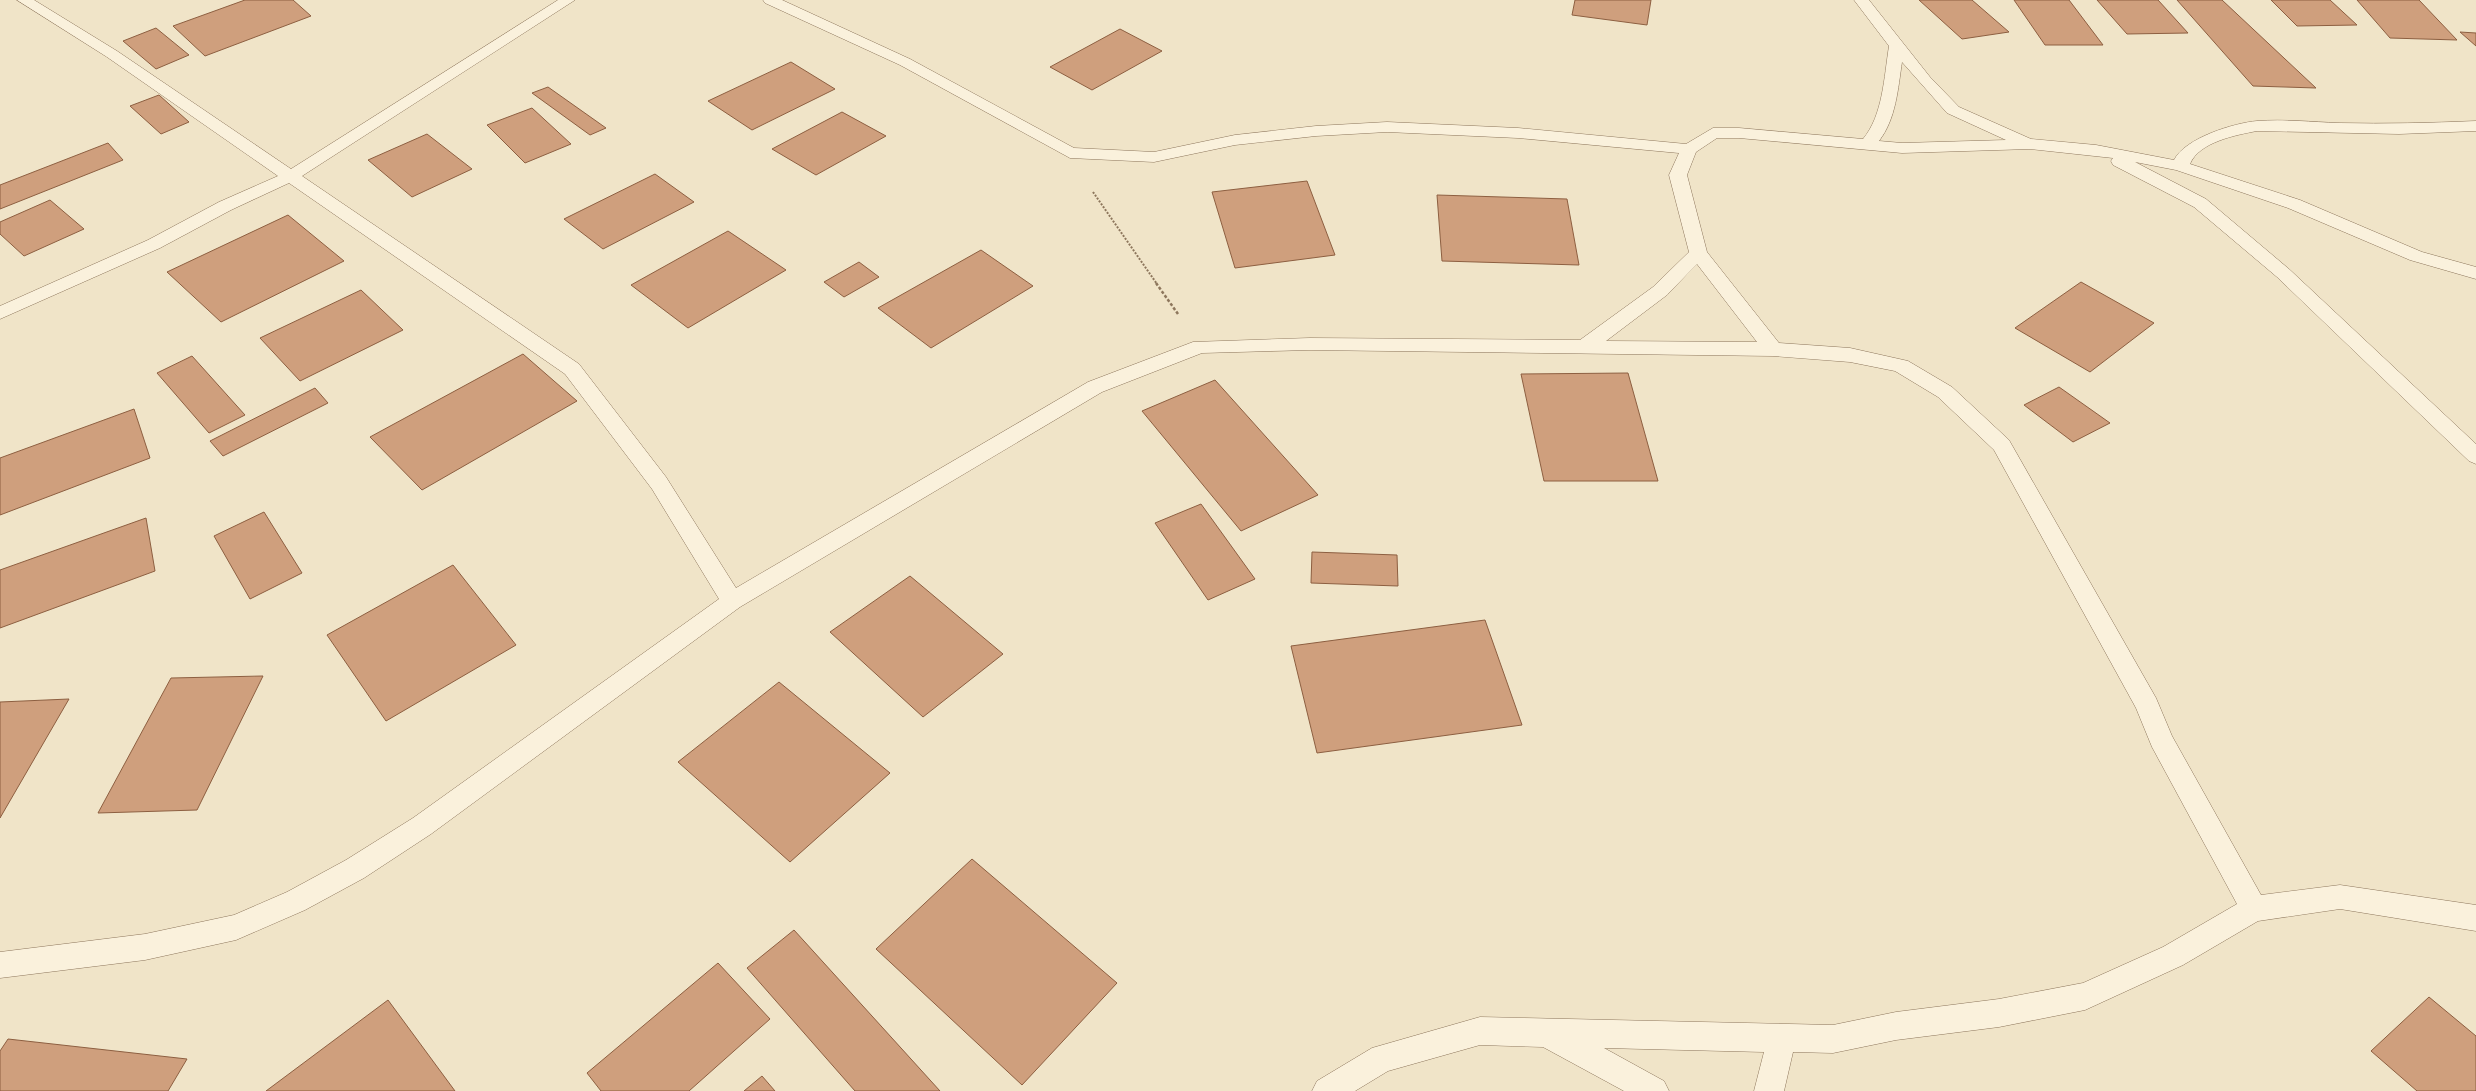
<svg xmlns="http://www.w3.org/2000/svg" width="2476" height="1091" viewBox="0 0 2476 1091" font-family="'Times New Roman',serif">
<rect width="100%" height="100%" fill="#f0e4c8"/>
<path fill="#cf9f7d" stroke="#8d5f41" d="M245 0H293L311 16 205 56 173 26Z
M1575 0H1651L1647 25 1572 15Z
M1919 0H1972L2009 32 1962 39Z
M2014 0H2069L2103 45H2045Z
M2097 0H2158L2188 33 2127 34Z
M2177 0H2222L2316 88 2253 86Z
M2271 0H2330L2357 25 2297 26Z
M2357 0H2419L2457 40 2390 38Z
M156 28 189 55 156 69 123 41Z
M1120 29 1162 51 1092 90 1050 67Z
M2460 32 2476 33V46Z
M791 62 835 89 752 130 708 101Z
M548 87 606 128 590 135 532 93Z
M159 95 189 122 161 134 130 106Z
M532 108 571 144 525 163 487 125Z
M842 112 886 136 816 175 772 149Z
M427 134 472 169 412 197 368 160Z
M108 143 123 160 0 209V185Z
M655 174 694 202 603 249 564 219Z
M1307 181 1335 255 1235 268 1212 192Z
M1437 195 1567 199 1579 265 1442 261Z
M50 200 84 229 24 256 0 234V222Z
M288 215 344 261 221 322 167 272Z
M728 231 786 270 688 328 631 285Z
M981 250 1033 286 931 348 878 308Z
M859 262 879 277 844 297 824 282Z
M2081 282 2154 323 2090 372 2015 328Z
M361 290 403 330 300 381 260 338Z
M523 354 577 401 422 490 370 437Z
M192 356 245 415 209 433 157 373Z
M1628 373 1658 481H1544L1521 374Z
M1215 380 1318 495 1241 531 1142 411Z
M2059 387 2110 423 2073 442 2024 405Z
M315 388 328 403 223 456 210 441Z
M134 409 150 458 0 515V458Z
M1201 504 1255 579 1208 600 1155 523Z
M264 512 302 573 250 599 214 536Z
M146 518 155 571 0 628V570Z
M1312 552 1397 555 1398 586 1311 583Z
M453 565 516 645 386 721 327 635Z
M910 576 1003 654 923 717 830 632Z
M1485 620 1522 725 1317 753 1291 646Z
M263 676 197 810 98 813 171 678Z
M779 682 890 773 790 862 678 762Z
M69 699 0 818V702Z
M972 859 1117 983 1022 1085 876 949Z
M794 930 940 1091H855L747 968Z
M718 963 770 1019 689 1091H601L587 1073Z
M2429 997 2476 1036V1091H2417L2371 1051Z
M388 1000 455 1091H266Z
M8 1039 187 1059 168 1091H0V1051Z
M762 1076 775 1091H744Z"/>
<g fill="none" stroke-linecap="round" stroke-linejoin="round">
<g stroke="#8d765c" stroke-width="1">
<path id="street" d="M17 0H34L117 51 291 169 558 0H575L302 176 579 364 666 477 736 588 1088 382 1193 342 1310 338 1580 340 1653 287 1689 252 1669 175 1679 153 1518 138 1387 132 1316 136 1235 145 1154 162 1070 158 900 65 765 3 763 0H782L910 59 1074 148 1154 152 1235 135 1316 126 1387 122 1518 128 1686 144 1713 128H1739L1863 139C1883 115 1884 77 1889 46L1854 0H1869L1930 77 1959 107 2031 139 2096 145 2174 160C2185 138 2234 123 2257 121 2284 119 2312 122 2339 123 2385 124 2430 123 2476 121V131L2399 134 2257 131C2236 135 2199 142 2190 164L2300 200 2422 252 2476 267V279L2410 260 2288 208 2176 170 2135 162 2206 199 2289 269 2476 444V464L2469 461 2277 277 2194 207 2113 165 2111 161 2113 158 2030 149 1902 153 1739 138H1717L1696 152 1687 175 1707 252 1779 343 1850 348 1908 361 1952 387 2009 440 2156 698 2172 736 2261 895 2340 885 2476 905V931L2340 909 2258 921 2183 965 2085 1010 1999 1027 1896 1040 1833 1053 1793 1052 1784 1091H1754L1764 1052 1604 1048 1664 1081 1669 1091H1624L1543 1047 1480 1045 1388 1071 1355 1091H1312L1317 1081 1372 1048 1480 1017 1833 1025 1896 1012 1999 999 2083 983 2163 947 2237 904 2152 747 2136 708 1994 450 1938 397 1895 371 1850 362 1773 356 1310 350 1202 353 1102 392 740 607 431 834 364 878 305 910 236 940 145 960 0 978V952L145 934 234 915 287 892 346 860 413 818 719 599 652 489 565 374 289 183 231 210 160 248 0 319V306L148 240 219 202 278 176 107 57ZM1902 62 1947 113 2006 140 1902 143 1879 141C1896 119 1898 89 1902 62ZM1697 264 1757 342 1606 341 1667 295Z"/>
</g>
<path stroke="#8d765c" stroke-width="2" stroke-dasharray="2 1.5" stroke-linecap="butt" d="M1093 192 1157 284"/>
<path stroke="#8d765c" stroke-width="2.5" stroke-dasharray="3 2" stroke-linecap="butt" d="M1156 283 1178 314"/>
<use href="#street" fill="#faf1dc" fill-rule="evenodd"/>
</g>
</svg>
